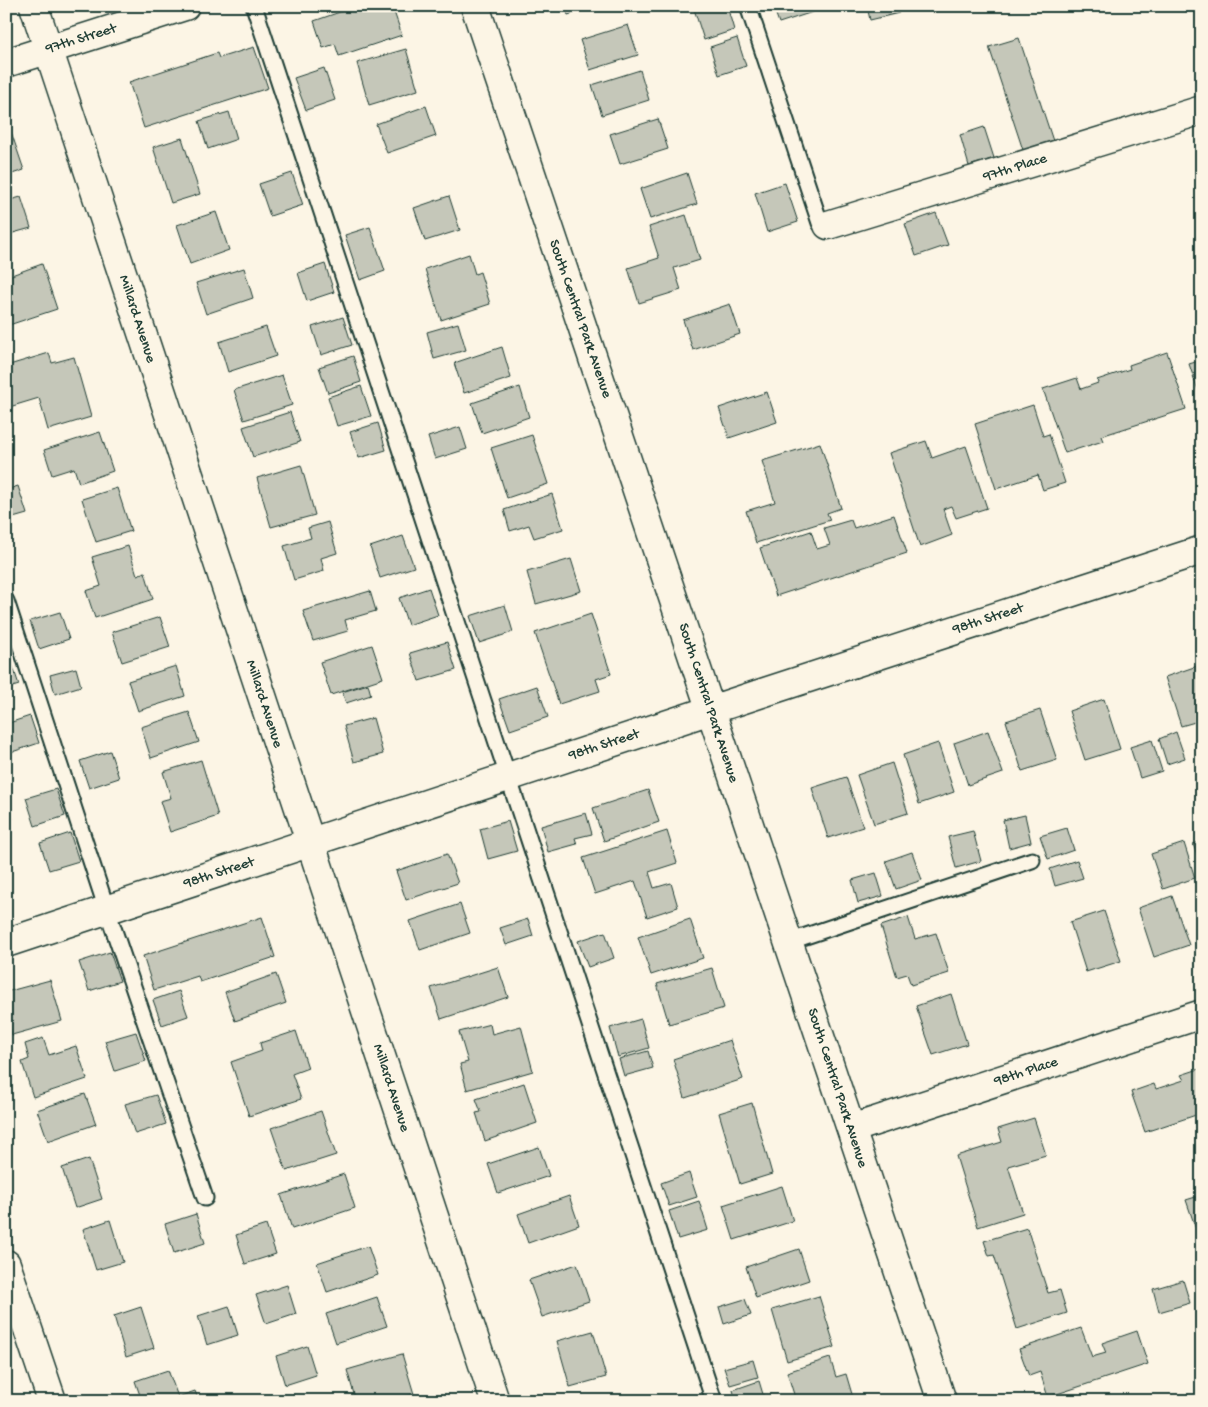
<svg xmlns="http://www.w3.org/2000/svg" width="1208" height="1407" viewBox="0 0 1208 1407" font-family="'Gochi Hand',sans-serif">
<rect width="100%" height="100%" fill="#fcf5e5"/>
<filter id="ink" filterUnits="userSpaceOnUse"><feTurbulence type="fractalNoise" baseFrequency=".02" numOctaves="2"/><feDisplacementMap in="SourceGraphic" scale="10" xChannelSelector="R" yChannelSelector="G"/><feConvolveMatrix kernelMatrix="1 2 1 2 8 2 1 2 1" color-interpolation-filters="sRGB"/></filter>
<g filter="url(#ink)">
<path fill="#c5c7b9" stroke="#1f3d34" d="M357 6H392L402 35 339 56 335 44 323 48 314 21Z
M565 6H595L568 15Z
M703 6H727L734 30 704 40 694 9Z
M773 6H825V8L779 23Z
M867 6H897L899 13 870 20Z
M628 25 638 55 590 70 580 40Z
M737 38 746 66 719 75 710 47Z
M1019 38 1054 144 1024 153 989 47Z
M254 47 268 88 144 128 129 82 217 53 219 58Z
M406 49 418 90 369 105 357 63Z
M324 68 335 100 306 110 294 78Z
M640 70 649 100 602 115 592 85Z
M426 106 436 136 387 153 376 124Z
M229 112 237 139 208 149 199 121Z
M658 119 668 149 620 164 610 134Z
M7 120 24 170 6 176V121Z
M984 127 994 158 969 166 960 135Z
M182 138 200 194 171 203 153 147Z
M292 173 303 205 270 216 259 184Z
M687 173 697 204 650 219 640 189Z
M785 183 798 222 767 232 755 193Z
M449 196 460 230 425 241 414 208Z
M21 197 31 228 6 235V201Z
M216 212 229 250 190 264 177 225Z
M936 213 948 245 916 256 905 224Z
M686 215 700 260 674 268 681 290 639 303 628 268 659 258 649 227Z
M370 227 385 271 360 280 345 235Z
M469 254 475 274 480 272 490 304 441 320 425 269Z
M42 264 57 309 6 326V277Z
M325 264 334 292 307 301 298 273Z
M244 268 253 298 206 314 196 283Z
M730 304 740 334 693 350 683 320Z
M343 317 352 345 321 355 312 327Z
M458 323 466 350 434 359 427 332Z
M266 327 276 356 228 372 219 342Z
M502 347 511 378 464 393 454 363Z
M1167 352 1186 409 1101 436 1103 441 1065 453 1043 389 1077 378 1081 389 1098 383 1097 380 1130 369 1129 365Z
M49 353 52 363 74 357 91 417 48 430 39 398 6 408V366Z
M353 356 361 382 328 393 319 367Z
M1202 360V402L1189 364Z
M282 375 292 405 244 420 234 390Z
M361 386 371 416 337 426 328 397Z
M520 387 529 417 482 433 472 403Z
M767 392 777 422 729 438 719 408Z
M1033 405 1043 436 1049 434 1065 483 1043 490 1038 475 996 489 975 424Z
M290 412 300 442 253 457 243 427Z
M378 423 386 450 359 458 350 432Z
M460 427 467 449 435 459 428 437Z
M100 432 113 471 79 483 74 468 52 475 44 450Z
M532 435 548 484 507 498 491 448Z
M926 441 932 458 966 446 987 508 956 518 951 506 943 509 952 535 920 547 889 453Z
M820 443 841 508 827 513 830 520 756 543 746 511 775 502 762 461Z
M301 465 315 515 271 527 257 478Z
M18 486 27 514 6 520V490Z
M117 488 131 531 96 542 82 499Z
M552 494 563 529 534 538 529 525 510 531 504 510Z
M894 515 907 553 776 596 760 548 811 531 817 549 830 545 824 528 851 520 854 528Z
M328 522 337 553 321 558 324 571 294 580 284 546 311 538 308 528Z
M403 536 414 567 380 578 370 547Z
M128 546 137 575 145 572 153 599 95 618 86 591 101 586 92 557Z
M571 559 581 591 536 604 527 572Z
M429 588 438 615 408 625 399 598Z
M370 591 376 611 345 620 348 631 313 641 303 611Z
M505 605 513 632 479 643 470 616Z
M60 612 69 639 39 649 30 621Z
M591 614 611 674 596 679 600 691 559 704 535 633Z
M160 617 170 647 122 662 112 632Z
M447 642 456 670 419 681 410 653Z
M372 645 383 678 331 695 320 662Z
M10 658 19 685 6 689V659Z
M1200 665 1202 671V720L1181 726 1165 677Z
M176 666 185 696 138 711 128 681Z
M76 668 81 686 55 694 50 675Z
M368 684 371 695 346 703 342 692Z
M537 686 548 717 510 730 499 699Z
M1104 699 1120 749 1085 760 1069 711Z
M1040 710 1057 760 1022 771 1006 721Z
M189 712 199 742 151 758 141 727Z
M30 716 39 743 9 753 6 744V724Z
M373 718 383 754 354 762 344 726Z
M988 731 1003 773 968 785 954 743Z
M1176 732 1185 758 1167 764 1159 739Z
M1152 740 1162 771 1140 778 1130 747Z
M938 743 954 792 919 804 903 755Z
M110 751 119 778 89 788 80 761Z
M201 760 218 816 170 832 160 801 171 798 163 772Z
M892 763 908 813 874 824 857 775Z
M846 777 863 827 828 838 812 788Z
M56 789 65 816 35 826 26 798Z
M648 790 659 822 604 841 593 808Z
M6 800 13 819 6 821Z
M586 813 592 834 575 838 577 844 548 852 541 826Z
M1025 815 1031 842 1009 848 1003 820Z
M508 821 517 851 488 859 480 829Z
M1067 828 1074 850 1048 859 1040 836Z
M667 831 677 863 649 872 654 888 671 883 678 907 647 917 635 881 595 894 583 858Z
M973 831 981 861 956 868 948 837Z
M70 833 79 861 49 870 40 843Z
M1202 841V869L1193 844Z
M1184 843 1195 878 1163 889 1151 854Z
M912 852 922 880 896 889 886 861Z
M447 854 458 883 406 900 396 871Z
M1077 860 1083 878 1055 886 1050 869Z
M876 873 883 896 858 903 852 880Z
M1172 896 1189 945 1154 957 1138 908Z
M460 904 470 933 420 950 410 921Z
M1104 911 1121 961 1086 972 1070 922Z
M262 917 275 957 200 982 198 976 154 990 143 956Z
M908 917 915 939 936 933 949 973 911 985 907 974 897 977 881 926Z
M528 919 533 936 506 945 500 928Z
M690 919 703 958 651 975 638 937Z
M605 932 614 958 588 967 578 941Z
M110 952 120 981 89 991 79 962Z
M498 967 508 997 441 1019 431 988Z
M712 968 724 1008 669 1024 657 984Z
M276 974 286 1003 235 1021 225 992Z
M50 980 62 1021 12 1035 6 1015V992Z
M179 991 188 1016 162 1025 153 1000Z
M951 994 967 1044 933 1055 916 1006Z
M641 1019 649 1048 618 1057 610 1028Z
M490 1024 492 1034 521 1026 533 1071 467 1090 460 1064 468 1062 459 1032Z
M296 1031 308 1068 292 1074 301 1099 249 1116 231 1062 262 1051 260 1043Z
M136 1032 146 1061 115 1071 105 1041Z
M43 1038 49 1055 76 1046 87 1079 33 1097 22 1062 29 1059 25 1044Z
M730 1040 743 1079 685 1098 673 1059Z
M648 1051 653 1068 624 1076 619 1059Z
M1202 1068V1113L1145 1132 1131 1092 1154 1084 1156 1089 1184 1080 1181 1075Z
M524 1083 537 1123 485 1141 476 1113 481 1112 476 1099Z
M85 1094 96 1124 48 1141 37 1110Z
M156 1095 166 1124 135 1134 125 1104Z
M752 1103 772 1174 740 1184 719 1113Z
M321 1111 336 1155 286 1171 271 1128Z
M1034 1118 1046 1155 1008 1166 1023 1213 978 1227 956 1156 1002 1142 998 1129Z
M1202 1131V1151L1196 1133Z
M539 1147 549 1176 498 1193 488 1164Z
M89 1159 102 1199 75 1208 62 1168Z
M689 1173 697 1197 669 1206 661 1183Z
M344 1174 355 1208 292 1229 281 1195Z
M782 1186 793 1221 734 1240 723 1205Z
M1202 1195V1230L1197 1232 1186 1200Z
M569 1196 579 1225 528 1243 518 1214Z
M699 1201 708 1230 678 1239 669 1211Z
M196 1214 205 1243 174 1253 165 1224Z
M110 1220 123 1262 96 1270 83 1229Z
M266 1225 276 1254 245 1264 236 1235Z
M1027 1228 1048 1293 1060 1290 1067 1313 1017 1329 994 1255 989 1256 984 1241Z
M368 1246 378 1275 327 1292 317 1263Z
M799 1249 809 1280 756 1298 746 1267Z
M577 1264 589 1301 542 1317 529 1280Z
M1183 1280 1190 1303 1159 1312 1153 1289Z
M287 1285 296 1314 266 1324 256 1295Z
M819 1296 835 1347 787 1361 772 1310Z
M377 1297 387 1326 336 1343 326 1314Z
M745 1299 751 1315 724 1324 719 1307Z
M229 1306 238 1335 207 1345 198 1316Z
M141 1307 154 1348 126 1357 114 1316Z
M1081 1328 1092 1357 1106 1353 1102 1343 1137 1331 1148 1364 1048 1397 1040 1372 1029 1376 1019 1349Z
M593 1331 606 1377 570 1387 557 1341Z
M307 1346 316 1375 285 1385 276 1356Z
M402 1354 414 1394 389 1401H374L373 1396 356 1401 347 1370Z
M830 1358 836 1377 846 1374 854 1401H796L787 1372Z
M753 1360 758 1377 730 1385 724 1368Z
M168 1370 178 1397 195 1391 199 1401H142L135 1381Z
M759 1381 765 1401H736L733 1390Z
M701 1395 702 1401H684Z"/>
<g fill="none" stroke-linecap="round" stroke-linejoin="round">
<g stroke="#1f3d34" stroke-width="19">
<path id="lane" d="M254 6 714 1401
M748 6 820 223 828 225
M6 601 107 910 205 1198
M788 942 1032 860"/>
</g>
<g stroke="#1f3d34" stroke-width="31">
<path id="street" d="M34 6 495 1401
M475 6 942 1401
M6 63 185 6
M828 225 1202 110
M6 943 765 692 1202 550
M851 1129 1202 1014
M6 1264 52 1401"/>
</g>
<use href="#lane" stroke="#fcf5e5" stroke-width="15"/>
<use href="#street" stroke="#fcf5e5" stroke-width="28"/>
</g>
</g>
<g text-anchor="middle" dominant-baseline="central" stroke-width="4" stroke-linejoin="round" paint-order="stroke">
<g font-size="15" fill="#1f3d34" stroke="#fcf5e5">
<text transform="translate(81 39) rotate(-17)">97th Street</text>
<text transform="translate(1015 168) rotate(-17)">97th Place</text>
<text transform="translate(137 319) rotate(72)">Millard Avenue</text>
<text transform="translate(580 319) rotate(71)">South Central Park Avenue</text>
<text transform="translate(988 619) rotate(-18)">98th Street</text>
<text transform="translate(708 703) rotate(72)">South Central Park Avenue</text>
<text transform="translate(264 704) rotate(72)">Millard Avenue</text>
<text transform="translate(604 745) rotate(-18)">98th Street</text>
<text transform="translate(219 873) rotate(-18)">98th Street</text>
<text transform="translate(1026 1072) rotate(-18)">98th Place</text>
<text transform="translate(391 1088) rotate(72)">Millard Avenue</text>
<text transform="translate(837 1088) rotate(72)">South Central Park Avenue</text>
</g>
</g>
<rect width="1208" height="1407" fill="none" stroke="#fcf5e5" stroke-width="25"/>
<rect x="12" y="12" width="1183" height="1382" fill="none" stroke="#1f3d34" stroke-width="2" filter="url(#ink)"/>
</svg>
